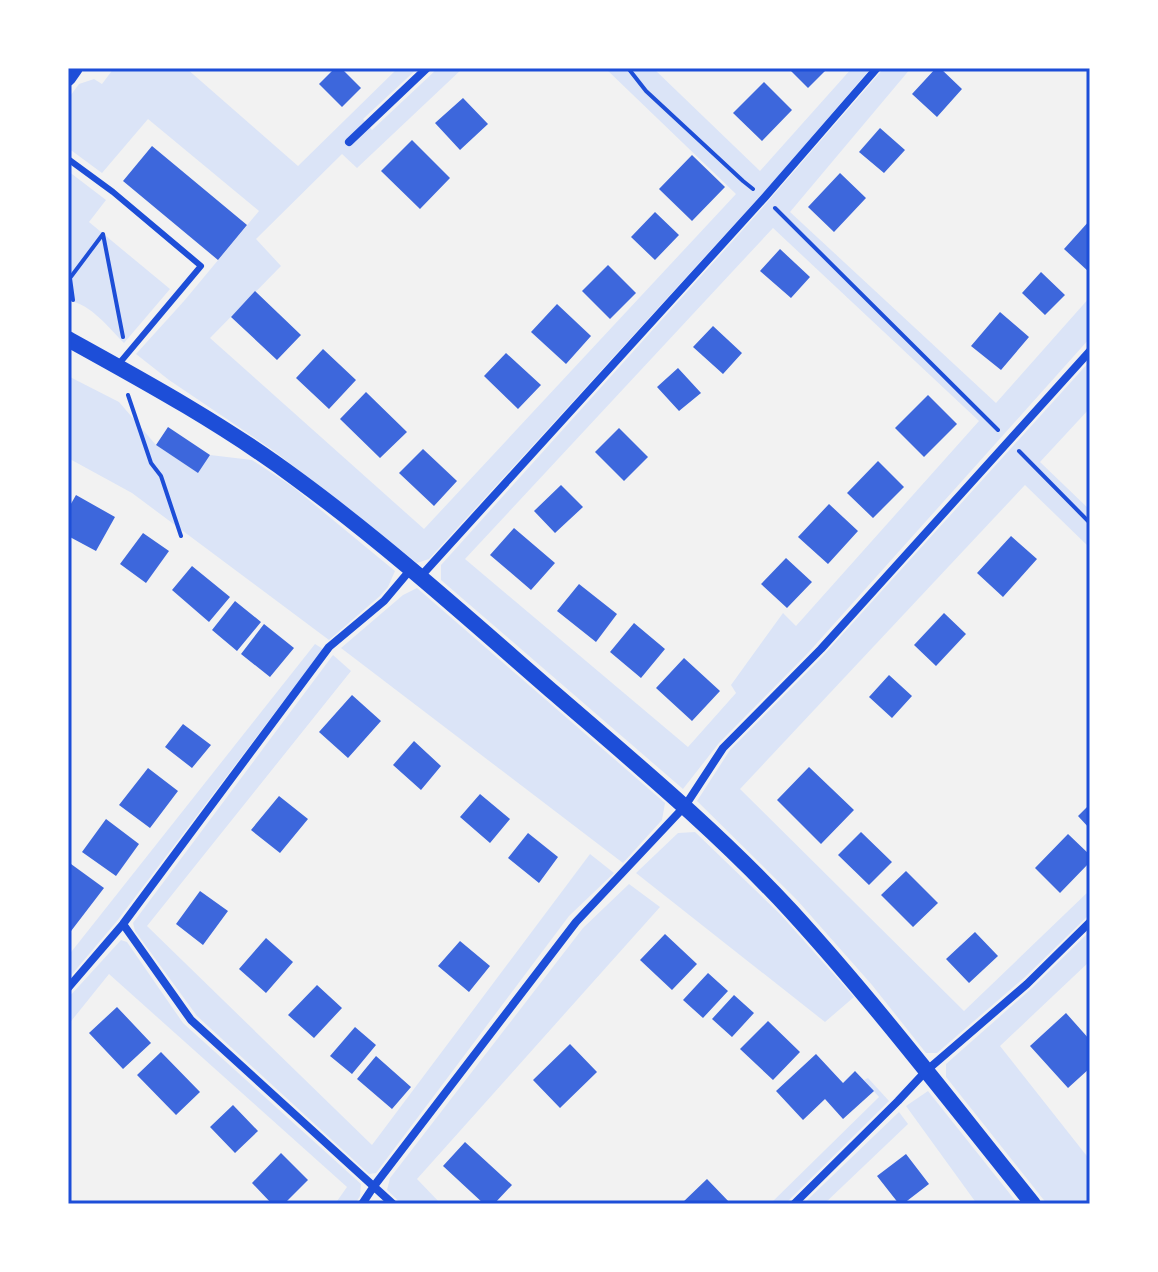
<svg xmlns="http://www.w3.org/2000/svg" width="1158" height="1272" viewBox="0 0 1158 1272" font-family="Arial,sans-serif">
<rect width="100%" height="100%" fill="#f2f2f2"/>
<path fill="#dbe4f7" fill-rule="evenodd" d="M114 68H186L298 166 398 68H418L363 119 372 130 438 68H463L357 168 342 154 256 239 281 266 210 338 424 529 736 194 605 68H653L760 171 852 68H871L772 183 429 559 417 563 274 451 169 380 136 354 184 301 259 211 148 119 102 173 68 148V99L79 84 94 79 102 84Z
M884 68H911L790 212 996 403 1090 297V338L808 653 719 743 683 789 441 580V565L757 214ZM773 228 979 421 796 626 783 613 731 685 736 693 688 747 465 559Z
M68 171 106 200 89 222 170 289 124 343C108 327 92 305 68 300Z
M1090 361V408L1040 462 1090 510V548L1025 485 740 789 964 1011 1090 890V914L1025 977 937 1053H926L872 985 797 900 697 801 730 750 821 658Z
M68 376 119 402 156 445 197 472 210 455 252 460 293 487 395 571 388 587 380 596 329 640 132 493 68 458Z
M417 588 665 803 662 820 623 863 341 648 403 595Z
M315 644 323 649 117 921 68 979V956Z
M333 655 351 671 147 926 372 1145 590 854 614 873 569 916 376 1173 369 1174 197 1016 135 931 133 923Z
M695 832 780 914 854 997 825 1022 636 873 678 833Z
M629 884 660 907 417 1179 441 1204H402L387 1190 390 1178 583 928Z
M1090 931V961L1000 1046 1090 1160V1204H1047L946 1077V1064L1032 988Z
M121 940 127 942 183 1023 361 1184 360 1196 355 1204H335L347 1187 109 974 68 1025V998Z
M868 1078 889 1101 785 1204H770L879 1097 864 1080Z
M928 1091 1018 1204H977L906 1106Z
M899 1112 908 1124 824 1204H803Z"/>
<path fill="#3d67dc" d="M335 68H341L361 88 342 107 319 84Z
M788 68H828L808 88Z
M936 68H940L962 89 937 117 912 94Z
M764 82 792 110 762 141 733 113Z
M463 98 488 124 460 150 435 123Z
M880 128 905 150 884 173 859 152Z
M412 140 450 178 420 209 381 171Z
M152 146 247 225 218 260 123 181Z
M692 155 725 187 692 221 659 189Z
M840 173 866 198 834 232 808 207Z
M655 212 679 235 655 260 631 237Z
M1090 220V270L1089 272 1064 249Z
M780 249 810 277 791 298 760 271Z
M608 265 636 293 610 319 582 291Z
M1041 272 1065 295 1045 315 1022 293Z
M255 291 301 335 277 360 231 317Z
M557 304 591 336 566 364 531 332Z
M1000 312 1029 337 1001 370 971 346Z
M713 326 742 353 723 374 693 347Z
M323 349 356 380 329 409 296 378Z
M506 353 541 385 518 409 484 376Z
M678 368 701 393 679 411 657 387Z
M366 392 407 432 380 458 340 419Z
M928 395 957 424 924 457 895 428Z
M168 427 210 455 198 473 156 445Z
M619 428 648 457 624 481 595 452Z
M423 449 457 481 434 506 399 473Z
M878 461 904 487 873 518 847 493Z
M561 485 583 507 555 533 534 511Z
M76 495 115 517 96 551 68 536V509Z
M829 504 858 531 828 564 798 537Z
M514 528 555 563 531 590 490 555Z
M143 533 169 551 146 583 120 564Z
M1011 536 1037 559 1003 597 977 573Z
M786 558 812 582 787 608 761 584Z
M192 566 230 597 209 622 172 590Z
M579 584 617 614 596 642 557 611Z
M235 601 261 622 237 651 212 630Z
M944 613 966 634 936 666 914 645Z
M634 623 665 649 641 678 610 652Z
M264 624 294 648 270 677 241 654Z
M684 658 720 691 692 721 656 688Z
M889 675 912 696 892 718 869 697Z
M352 695 381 721 348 758 319 732Z
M183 724 211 745 192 768 165 747Z
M414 741 441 766 421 790 393 765Z
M809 767 854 810 821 844 777 800Z
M148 768 178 791 150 828 119 805Z
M480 794 510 819 490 843 460 817Z
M279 796 308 819 280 853 251 830Z
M1090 804V829L1078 816Z
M106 819 139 844 116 876 82 852Z
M861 832 892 862 869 885 838 855Z
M528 833 558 857 539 883 508 858Z
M1068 834 1090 855V862L1060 893 1035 868Z
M71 864 104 888 68 935V868Z
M906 871 938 903 913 927 881 895Z
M200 891 228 911 203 945 176 924Z
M975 932 998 956 969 983 946 959Z
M665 934 697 964 672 990 640 960Z
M266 938 293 962 266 993 239 969Z
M460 941 490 966 469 992 438 966Z
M708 973 728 991 703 1018 683 1000Z
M317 985 342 1008 314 1038 288 1015Z
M734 995 754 1013 732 1037 712 1019Z
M117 1007 151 1043 123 1069 89 1033Z
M1066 1013 1090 1040V1068L1068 1088 1030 1046Z
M768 1021 800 1052 773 1080 740 1049Z
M355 1027 376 1045 352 1074 330 1056Z
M570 1044 597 1072 560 1108 533 1080Z
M161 1052 200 1092 176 1115 137 1075Z
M816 1054 843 1083 855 1071 874 1091 843 1119 825 1099 803 1120 776 1091Z
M376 1056 411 1087 392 1109 357 1079Z
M233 1105 258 1131 235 1153 210 1127Z
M465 1142 512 1185 494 1204H484L443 1166Z
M281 1153 308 1180 284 1204H272L252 1183Z
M906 1154 929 1184 903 1204H899L877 1176Z
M707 1179 731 1204H681Z"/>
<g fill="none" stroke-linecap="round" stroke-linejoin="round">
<path stroke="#1d4ed8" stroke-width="4" d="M628 68 646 91 743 181 753 189
M775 208 998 430
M103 234 123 337
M73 300 70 278 103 234
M128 395 151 463 161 476 181 536
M1019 451 1090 523"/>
<path stroke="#1d4ed8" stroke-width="6" d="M68 159 113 192 201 266 117 366"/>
<path stroke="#1d4ed8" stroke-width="8" d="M349 142 427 68
M421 576 765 197 877 68
M123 924 191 1020 393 1204
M68 988 123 924 329 647 384 601 411 569
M362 1204 374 1186 576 922 685 806 723 748 821 649 1090 351
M794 1204 898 1101 926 1071 1027 984 1090 922"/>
<path stroke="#1d4ed8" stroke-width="16" d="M68 78 75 68
M68 339C146 382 226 426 297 479 387 545 470 620 554 693 635 763 718 832 791 911 876 1004 953 1105 1033 1204"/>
</g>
<rect width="1158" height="1272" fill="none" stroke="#ffffff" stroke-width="140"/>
<rect x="70" y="70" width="1018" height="1132" fill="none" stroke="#1d4ed8" stroke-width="3"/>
</svg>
